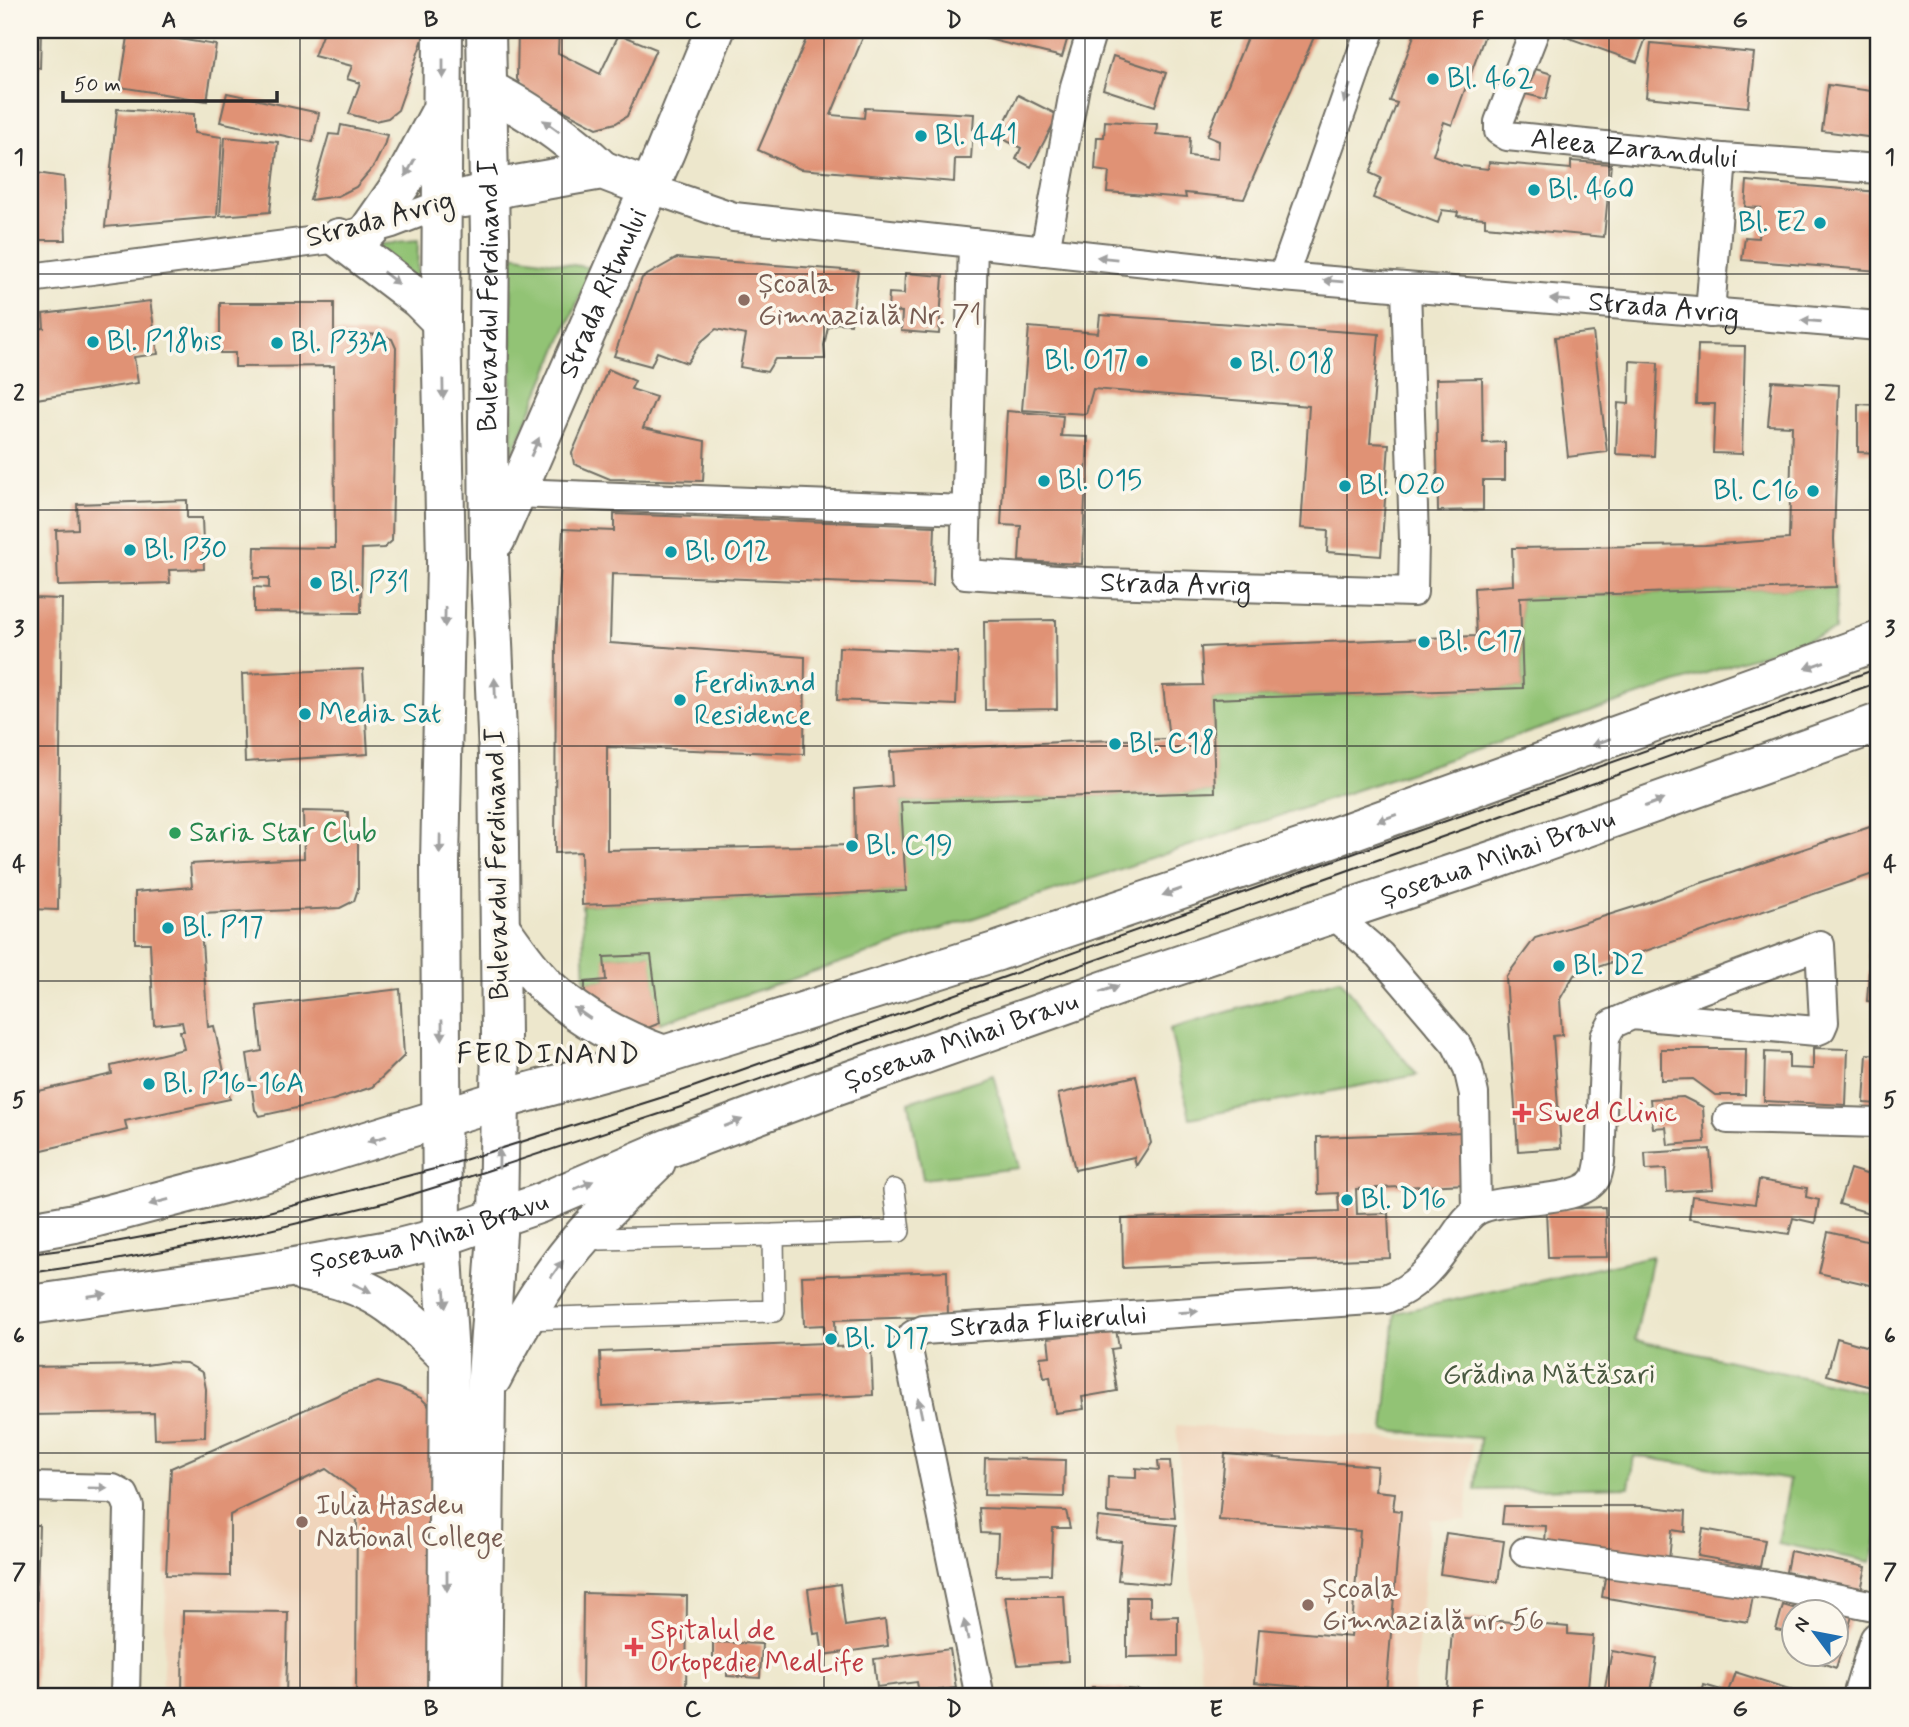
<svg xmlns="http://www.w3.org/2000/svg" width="1909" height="1727" viewBox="0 0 1909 1727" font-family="Mynerve,sans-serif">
<rect width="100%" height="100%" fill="#fbf7ec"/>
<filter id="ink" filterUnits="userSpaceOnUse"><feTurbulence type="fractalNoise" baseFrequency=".0143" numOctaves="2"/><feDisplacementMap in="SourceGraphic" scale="14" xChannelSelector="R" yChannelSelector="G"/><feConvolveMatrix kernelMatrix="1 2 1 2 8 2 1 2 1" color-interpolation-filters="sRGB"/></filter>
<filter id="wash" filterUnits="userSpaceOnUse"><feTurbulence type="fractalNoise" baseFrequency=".00686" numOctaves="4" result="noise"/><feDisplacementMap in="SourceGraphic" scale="28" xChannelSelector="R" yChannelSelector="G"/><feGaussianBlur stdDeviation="1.57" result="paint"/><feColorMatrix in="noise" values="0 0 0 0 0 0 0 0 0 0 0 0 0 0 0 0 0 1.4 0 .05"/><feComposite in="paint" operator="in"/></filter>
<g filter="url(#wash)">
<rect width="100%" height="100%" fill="#ede7cc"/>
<path fill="#f0d5bc" d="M399 1388 421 1398 428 1405 433 1416 436 1697H162L171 1468Z
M1176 1425 1472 1444 1466 1520 1430 1519 1413 1697H1211L1210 1690H1202Z"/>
<path fill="#92c374" stroke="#5e7750" stroke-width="2" d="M418 241 417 285 369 245Z
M511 255 592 268 512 455Z
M1836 587 1835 630 660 1023 650 955 605 957 606 980 585 982 582 905 905 891 901 802 1214 792 1212 699 1523 688 1520 597Z
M1340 979 1417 1075 1190 1118 1170 1029Z
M993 1075 1019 1168 923 1179 909 1102Z
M1652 1256 1635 1340 1879 1394V1534L1871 1562 1778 1543 1790 1480 1634 1456 1629 1487 1475 1490 1480 1438 1384 1431 1395 1313Z"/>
<g id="blocks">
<path fill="#e09275" d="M30 30H41L40 68H30Z
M324 30H426L398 110 388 118 375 121 349 114 360 83 347 79 352 66 314 56Z
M518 30H559L558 53 600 74 619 34 656 49 627 116 616 123 597 128 523 89 517 79Z
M810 30H866L831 115 864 118 865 108 974 114 971 159H955L954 182 800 169 758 150Z
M951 30H1070L1062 57Z
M1250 30H1317L1244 199 1185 193 1186 198 1107 192 1109 172 1095 170 1097 137H1104L1105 121 1157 124 1156 134 1190 137 1189 156 1218 159 1219 141 1207 136Z
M1416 30H1480L1486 32 1452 125 1444 122 1433 155 1461 166 1488 169 1489 162 1571 169V161L1611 164 1604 237 1485 226V218L1457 216 1458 212 1442 210 1438 223 1373 198 1381 178 1370 173 1397 103 1390 101Z
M1565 30H1649L1637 62 1563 36Z
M129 31 216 45 207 101 120 87Z
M1651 43 1754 53 1748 107 1646 97Z
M1113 56 1166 73 1155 106 1103 89Z
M1532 68 1552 74 1546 99 1525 94Z
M1828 85 1879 92 1875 138 1822 131Z
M227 93 319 113 313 142 220 122Z
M1018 95 1058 115 1031 167 1016 159 1021 148 1005 140 1012 128 1004 124Z
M117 109 194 114V133L222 137 217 217 105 227Z
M341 125 387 135 384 146 374 166 356 187 338 196 310 200 329 134 339 135Z
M225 137 278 142 270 212 220 216Z
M30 172 64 177 66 240H30Z
M1747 181 1879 192V271L1742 260 1745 237 1758 238 1761 208 1745 207Z
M677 258 858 271 851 324 837 323 828 327 824 345 825 359H775L767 372 740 367 746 335 716 329 701 342 687 363 657 352 651 366 614 356 642 278Z
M905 273 943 276 939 334 901 331 902 312 888 311 889 293 904 294Z
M150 301 158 354 134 357 138 383 36 399 34 386H30V329L44 328 43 314Z
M220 303H334V332L381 335 392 339 396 348 392 541 384 548 362 549 361 613 254 612V587L269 588V578H254L255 547 335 548 334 366 235 367V353H220Z
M1100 315 1379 334 1370 443 1389 444 1381 556 1327 552 1328 530 1301 528 1309 406 1093 389 1086 414 1022 410 1029 327 1098 333Z
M1593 332 1607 452 1568 457 1555 337Z
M1698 345 1745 346 1742 454 1713 453 1715 404H1696Z
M1630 361 1658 363 1654 456 1616 454 1618 403 1629 404Z
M608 369 635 381 631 389 656 397 643 428 705 441 703 481 610 479 574 464 572 453Z
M1482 378 1483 443 1505 442V480H1483V510L1438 511 1436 379Z
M1772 381 1839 385 1834 539 1836 587 1520 597 1523 688 1212 699 1215 792 901 802 906 891 582 905 581 852 555 853 556 641 563 529 614 531V514L935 526 933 586 612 574 610 643 805 657 804 754 607 747V850L855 845 854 789 892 786 890 752 1076 741 1169 739 1163 686 1203 685 1201 647 1476 636 1474 588 1513 585 1512 548 1705 545 1789 539 1792 426 1768 425Z
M1858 404 1879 405V453L1858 452Z
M1007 411 1063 416 1061 436 1088 437 1082 564 1019 561 1021 526 1001 525Z
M187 500V518H202L204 569 169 570 170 583 58 586 56 530 78 529 77 504Z
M30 598 62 599 58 910 30 909Z
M1056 620 1057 709 985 710 984 621Z
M839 647 958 652 956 705 837 700Z
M363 669 368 754 245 762 242 674Z
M303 811 348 812 349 833H358V889L354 901 340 908 200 914 208 1027 214 1026 230 1099 125 1121 127 1130 30 1153V1093L112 1074 111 1066 184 1049 180 1031H184L182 1022 154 1025 150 943H135V892L192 887 190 864 304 858Z
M1879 824V872L1574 975 1560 999 1562 1035 1553 1036 1561 1148 1518 1151 1506 977 1535 938 1640 905 1686 888Z
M1869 936H1879V959L1868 958Z
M651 955 660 1023 645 1029 585 996V982L606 980 604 957Z
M1869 972 1879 973V1002L1867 1001Z
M400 989 404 1056 372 1087 333 1100 260 1116 255 1110 247 1054 262 1051 257 1006Z
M1813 1048 1848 1049 1846 1105 1764 1101 1765 1052 1789 1053V1068L1813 1069Z
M1661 1049H1746L1745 1095H1715L1693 1079 1661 1080Z
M1867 1054 1879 1055V1104L1864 1103Z
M1136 1076 1151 1143 1136 1166 1134 1157 1075 1170 1058 1094Z
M1683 1097 1703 1107 1705 1142 1668 1145 1666 1127 1653 1128 1650 1099Z
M1466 1132 1467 1184 1356 1189 1357 1214 1388 1213 1390 1258 1123 1268 1122 1219 1339 1211 1338 1193 1318 1194 1317 1137Z
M1710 1149 1713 1189 1667 1192 1666 1169 1646 1170 1645 1153Z
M1850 1169 1879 1178V1216L1839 1204Z
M1759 1180 1807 1188 1806 1197 1819 1200 1815 1223 1793 1218 1789 1234 1689 1219 1692 1196 1755 1204Z
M1605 1207 1607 1257 1548 1258 1546 1209Z
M1828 1232 1879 1244V1287L1819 1273Z
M947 1271 948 1316 835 1320 836 1347 871 1345 873 1395 602 1406 600 1352 825 1343 824 1325 804 1326 802 1276Z
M1116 1329 1119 1348 1111 1349 1117 1391 1082 1397 1084 1409 1055 1413 1050 1377 1044 1378 1040 1357 1050 1356 1048 1338Z
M1837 1338 1879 1350V1389L1827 1375Z
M167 1362 186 1363 203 1373 206 1389 205 1437 155 1439 154 1413 30 1415V1367L146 1365Z
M378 1382 399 1388 421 1398 428 1405 433 1416 436 1697H356L357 1492 326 1469 230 1515V1576L166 1575 171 1468 345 1392Z
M1225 1454 1377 1466 1375 1491 1395 1493 1393 1510 1401 1511 1386 1694 1254 1683 1259 1629 1351 1637 1360 1531 1219 1520Z
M985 1458 1065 1460 1064 1497 984 1495Z
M1158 1461H1170L1175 1518 1107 1513 1108 1477 1136 1478V1468L1159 1470Z
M1504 1506H1644L1686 1511 1685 1532 1672 1530 1669 1560 1545 1544 1546 1526 1502 1524Z
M979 1508 1066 1511 1070 1528H1053L1051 1574 996 1575 998 1534 981 1533Z
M1098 1517 1176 1525 1170 1585 1118 1580 1122 1542 1095 1539Z
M30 1525H39L34 1697H30Z
M1703 1529 1765 1540 1760 1567 1698 1556Z
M1446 1533 1504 1541 1498 1582 1440 1574Z
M1790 1551 1866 1567 1860 1595 1810 1585 1812 1577 1786 1572Z
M1607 1566 1754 1591 1748 1622 1602 1597Z
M840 1584 845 1626 885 1620 888 1646 823 1655 820 1633 814 1634 808 1589Z
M583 1593 687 1596 686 1697H582Z
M1005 1596H1064L1068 1661 1018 1665Z
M1127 1597H1150V1617L1178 1616V1656L1127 1657Z
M1783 1605 1803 1611 1794 1612V1634L1776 1630Z
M1812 1605 1853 1613 1836 1668 1807 1658 1808 1654H1836V1612H1806Z
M183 1611 288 1612 286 1697H182Z
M1453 1617 1568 1627V1634L1593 1636 1587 1697H1447Z
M713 1642 762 1644 760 1678 727 1676V1659H713Z
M950 1649 956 1688 919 1693 917 1682 877 1687 874 1659Z
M1612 1651 1657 1659 1650 1697H1603Z
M1735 1672 1792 1690 1790 1697H1701L1704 1685 1728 1692Z
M1092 1687 1139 1690V1697H1089Z"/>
</g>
</g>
<g filter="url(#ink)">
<use href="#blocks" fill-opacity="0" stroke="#6f6d63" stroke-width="2"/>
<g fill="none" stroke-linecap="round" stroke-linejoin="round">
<g stroke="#6f6d63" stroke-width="24">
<path id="pedestrian" d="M600 1239 773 1235
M524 1319 774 1311 773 1235 899 1231 894 1190"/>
</g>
<g stroke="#6f6d63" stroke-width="32">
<g id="minor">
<path id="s1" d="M1535 30 1499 122V131L1507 136 1722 158 1879 169"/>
<path id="s2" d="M649 188 734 217 1283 277 1879 326"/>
<path id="s3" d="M973 243 965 574 1103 583 1413 592 1414 539 1406 288"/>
<path d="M1045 251 1075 86 1092 30"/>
<path d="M1283 277 1370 30"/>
<path d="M30 278 339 238 392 223 442 204"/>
<path d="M1710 313 1722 158"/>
<path d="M515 493 966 510"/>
<path d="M1334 915 1380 955 1456 1044 1468 1068 1474 1094 1476 1211"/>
<path d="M1728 1119 1879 1123"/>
<path d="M30 1487 113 1489 124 1495 129 1507 125 1697"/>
<path d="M1525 1552 1771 1585 1879 1607"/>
<path id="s4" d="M980 1697 907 1345 913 1335 923 1330 1386 1299C1415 1288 1433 1267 1450 1242 1458 1232 1466 1216 1478 1210 1506 1195 1581 1205 1596 1178 1598 1174 1599 1167 1600 1162L1605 1037 1612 1024 1632 1015 1820 945 1824 1022 1821 1029 1816 1031 1632 1015"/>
</g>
</g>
<g stroke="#6f6d63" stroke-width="42">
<g id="primary">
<path d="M443 30 441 321 446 563 440 863 442 1237 449 1358 447 1697"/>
<path d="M489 90C532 112 568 137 602 170"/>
<path d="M465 198 510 186 602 170 649 188"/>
<path d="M370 229 404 180 440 113"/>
<path d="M339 238 419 299 441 321"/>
<path id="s5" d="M496 539 665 152 715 30"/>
<path d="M500 927C515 948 529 969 547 987 580 1018 622 1040 664 1055"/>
<path d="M30 1231 75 1223 257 1175 500 1100 664 1055 998 951 1323 841 1879 641"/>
<path d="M304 1272C376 1284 399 1309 449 1358"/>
<path id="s6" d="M30 1305 272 1271 395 1249 442 1237 538 1204 669 1148 826 1089 1120 985 1497 859 1879 723"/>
<path d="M492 1378C511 1341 531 1304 556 1270 584 1230 621 1196 656 1162"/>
<path id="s7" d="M482 1697 486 1391 498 1219 501 1036 498 754 489 555 488 425 490 237 486 30"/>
<path d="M1862 1697 1879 1641"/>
</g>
</g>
<use href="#pedestrian" stroke="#fff" stroke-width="21"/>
<use href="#minor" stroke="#fff" stroke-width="28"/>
<use href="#primary" stroke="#fff" stroke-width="38"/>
<path stroke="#2b2b2b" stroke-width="2" d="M30 1254 93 1246 241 1219 442 1167 676 1093 1879 668
M30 1273 99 1263 244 1236 391 1201 462 1179 684 1106 1879 682"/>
</g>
<defs><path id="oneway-solid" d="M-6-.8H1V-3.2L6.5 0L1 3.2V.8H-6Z" transform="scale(1.75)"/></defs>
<g fill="#a0a0a0">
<use href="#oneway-solid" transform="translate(443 69) rotate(90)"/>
<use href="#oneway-solid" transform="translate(1347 94) rotate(109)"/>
<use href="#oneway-solid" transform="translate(551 126) rotate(-144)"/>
<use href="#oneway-solid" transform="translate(410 168) rotate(119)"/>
<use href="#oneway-solid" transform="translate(1107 258) rotate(-174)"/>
<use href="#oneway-solid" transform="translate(391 278) rotate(38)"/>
<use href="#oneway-solid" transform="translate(1333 281) rotate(-175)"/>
<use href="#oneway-solid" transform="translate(1560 300) rotate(-175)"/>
<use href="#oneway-solid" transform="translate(1811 321) rotate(-176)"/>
<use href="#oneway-solid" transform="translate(443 389) rotate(89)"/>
<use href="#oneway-solid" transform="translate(535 447) rotate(-66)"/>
<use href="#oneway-solid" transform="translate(445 617) rotate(91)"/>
<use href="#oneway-solid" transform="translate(1815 665) rotate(160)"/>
<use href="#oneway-solid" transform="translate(495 688) rotate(-92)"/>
<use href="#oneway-solid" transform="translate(1601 742) rotate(160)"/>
<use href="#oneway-solid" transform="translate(1654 803) rotate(-20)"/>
<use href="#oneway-solid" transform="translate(1387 818) rotate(160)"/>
<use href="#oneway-solid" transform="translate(440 844) rotate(91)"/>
<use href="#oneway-solid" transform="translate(1172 892) rotate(161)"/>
<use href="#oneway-solid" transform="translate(1109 989) rotate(-19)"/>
<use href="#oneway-solid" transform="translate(582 1013) rotate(-146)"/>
<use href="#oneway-solid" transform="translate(442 1030) rotate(90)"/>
<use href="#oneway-solid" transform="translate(733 1123) rotate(-21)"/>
<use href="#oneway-solid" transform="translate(377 1139) rotate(163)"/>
<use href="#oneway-solid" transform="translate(499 1159) rotate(-89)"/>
<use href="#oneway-solid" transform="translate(584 1185) rotate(-23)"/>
<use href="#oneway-solid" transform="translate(159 1202) rotate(165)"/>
<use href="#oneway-solid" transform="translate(557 1269) rotate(-54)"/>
<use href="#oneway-solid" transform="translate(362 1288) rotate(25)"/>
<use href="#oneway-solid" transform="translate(97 1295) rotate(-8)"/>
<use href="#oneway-solid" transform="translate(445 1298) rotate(86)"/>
<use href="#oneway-solid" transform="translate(1188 1312) rotate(-4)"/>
<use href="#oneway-solid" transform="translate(920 1408) rotate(-102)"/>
<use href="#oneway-solid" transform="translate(98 1488) rotate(1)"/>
<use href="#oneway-solid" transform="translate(447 1581) rotate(90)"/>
<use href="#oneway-solid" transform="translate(966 1630) rotate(-102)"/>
</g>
</g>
<path fill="none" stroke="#2b2b2b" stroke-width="2" stroke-opacity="0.55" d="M300 30V1697M562 30V1697M824 30V1697M1085 30V1697M1347 30V1697M1609 30V1697M30 274H1879M30 510H1879M30 746H1879M30 981H1879M30 1217H1879M30 1453H1879"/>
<g fill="#0f9aa8" stroke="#fbf7ec" stroke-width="2.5">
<circle cx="1433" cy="79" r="7"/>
<circle cx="921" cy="136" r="7"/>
<circle cx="1534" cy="190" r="7"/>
<circle cx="1820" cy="223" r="7"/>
<circle cx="93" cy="342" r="7"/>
<circle cx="277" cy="343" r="7"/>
<circle cx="1142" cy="361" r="7"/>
<circle cx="1236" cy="363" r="7"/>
<circle cx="1044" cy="481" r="7"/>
<circle cx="1345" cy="486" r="7"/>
<circle cx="1813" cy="491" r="7"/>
<circle cx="130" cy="550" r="7"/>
<circle cx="671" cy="552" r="7"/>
<circle cx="316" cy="583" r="7"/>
<circle cx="1424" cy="642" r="7"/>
<circle cx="680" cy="700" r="7"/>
<circle cx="305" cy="714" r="7"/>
<circle cx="1115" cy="744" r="7"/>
<circle cx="852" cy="846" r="7"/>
<circle cx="168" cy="928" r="7"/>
<circle cx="1559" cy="966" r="7"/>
<circle cx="149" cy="1084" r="7"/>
<circle cx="1347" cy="1200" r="7"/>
<circle cx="831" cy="1339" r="7"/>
</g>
<g fill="#8d6e63" stroke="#fbf7ec" stroke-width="2.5">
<circle cx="744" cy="300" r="7"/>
<circle cx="302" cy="1522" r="7"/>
<circle cx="1308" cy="1605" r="7"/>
</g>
<circle fill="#2e9e5b" stroke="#fbf7ec" stroke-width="2.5" cx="175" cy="833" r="7"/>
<g fill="#e0444e" stroke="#fbf7ec" stroke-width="2.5">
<path d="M1518.5 1102.5h7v7h7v7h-7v7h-7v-7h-7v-7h7z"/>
<path d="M630.5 1636.5h7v7h7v7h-7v7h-7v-7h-7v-7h7z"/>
</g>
<g text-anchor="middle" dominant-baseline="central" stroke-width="7" stroke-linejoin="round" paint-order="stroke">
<g font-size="28" fill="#0d838f" stroke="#fbf7ec" text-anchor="start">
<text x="1447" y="79">Bl. 462</text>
<text x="935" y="136">Bl. 441</text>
<text x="1548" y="190">Bl. 460</text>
<text x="1806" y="223" text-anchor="end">Bl. E2</text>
<text x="107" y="342">Bl. P18bis</text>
<text x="291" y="343">Bl. P33A</text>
<text x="1128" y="361" text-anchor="end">Bl. O17</text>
<text x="1250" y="363">Bl. O18</text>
<text x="1058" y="481">Bl. O15</text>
<text x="1359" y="486">Bl. O20</text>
<text x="1799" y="491" text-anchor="end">Bl. C16</text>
<text x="144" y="550">Bl. P30</text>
<text x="685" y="552">Bl. O12</text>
<text x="330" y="583">Bl. P31</text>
<text x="1438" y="642">Bl. C17</text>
<text x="694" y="684">Ferdinand<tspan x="694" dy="32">Residence</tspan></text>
<text x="319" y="714">Media Sat</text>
<text x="1129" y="744">Bl. C18</text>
<text x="866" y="846">Bl. C19</text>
<text x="182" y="928">Bl. P17</text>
<text x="1573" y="966">Bl. D2</text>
<text x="163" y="1084">Bl. P16-16A</text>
<text x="1361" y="1200">Bl. D16</text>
<text x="845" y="1339">Bl. D17</text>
</g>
<g font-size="28" fill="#2b2b2b" stroke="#fbf7ec">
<text stroke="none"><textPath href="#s1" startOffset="245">Aleea Zarandului</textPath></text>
<text transform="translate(380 220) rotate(-15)">Strada Avrig</text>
<text stroke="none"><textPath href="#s5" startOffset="268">Strada Ritmului</textPath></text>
<text stroke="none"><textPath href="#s7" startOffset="1402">Bulevardul Ferdinand I</textPath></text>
<text stroke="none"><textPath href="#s2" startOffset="1024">Strada Avrig</textPath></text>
<text stroke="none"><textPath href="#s3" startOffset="542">Strada Avrig</textPath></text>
<text stroke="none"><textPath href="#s6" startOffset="1540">Șoseaua Mihai Bravu</textPath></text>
<text transform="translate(498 864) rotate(-91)">Bulevardul Ferdinand I</text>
<text stroke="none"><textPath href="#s6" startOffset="973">Șoseaua Mihai Bravu</textPath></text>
<text stroke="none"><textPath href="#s6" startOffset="406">Șoseaua Mihai Bravu</textPath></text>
<text stroke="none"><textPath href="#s4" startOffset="508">Strada Fluierului</textPath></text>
</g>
<g font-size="28" fill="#785e54" stroke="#fbf7ec" text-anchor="start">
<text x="758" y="284">Școala<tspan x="758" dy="32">Gimnazială Nr. 71</tspan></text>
<text x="316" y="1506">Iulia Hasdeu<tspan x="316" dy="32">National College</tspan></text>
<text x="1322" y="1589">Școala<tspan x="1322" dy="32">Gimnazială nr. 56</tspan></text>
</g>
<g font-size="28" fill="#27864d" stroke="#fbf7ec" text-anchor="start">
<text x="189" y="833">Saria Star Club</text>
</g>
<g font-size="28" fill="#be3a42" stroke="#fbf7ec" text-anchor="start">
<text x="1538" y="1113">Swed Clinic</text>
<text x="650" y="1631">Spitalul de<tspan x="650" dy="32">Ortopedie MedLife</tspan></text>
</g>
<g font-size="28" fill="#4a5941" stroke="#fbf7ec">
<text x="1549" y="1375">Grădina Mătăsari</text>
</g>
<g font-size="30" letter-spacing="2" fill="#2b2b2b" stroke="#fbf7ec">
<text x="549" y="1054">FERDINAND</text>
</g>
</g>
<rect width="1909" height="1727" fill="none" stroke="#fbf7ec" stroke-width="77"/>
<g transform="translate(1815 1633) rotate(302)"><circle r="33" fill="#fbf7ec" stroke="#a8a59f" stroke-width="2"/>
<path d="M0-5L12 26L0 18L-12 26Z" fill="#1f6fb2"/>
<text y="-10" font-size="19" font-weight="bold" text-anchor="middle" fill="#2b2b2b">N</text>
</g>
<path d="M63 91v10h214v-10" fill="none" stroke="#2b2b2b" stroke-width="3.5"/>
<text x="74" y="91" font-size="21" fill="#2b2b2b" stroke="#fbf7ec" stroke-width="5" paint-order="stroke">50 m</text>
<rect x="38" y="38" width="1832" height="1650" fill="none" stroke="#2b2b2b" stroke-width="2.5"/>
<g font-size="23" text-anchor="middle" font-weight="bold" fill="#2b2b2b">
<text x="169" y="27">A</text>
<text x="431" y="27">B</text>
<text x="693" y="27">C</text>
<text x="954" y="27">D</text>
<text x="1216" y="27">E</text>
<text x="1478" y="27">F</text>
<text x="1740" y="27">G</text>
<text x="19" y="164">1</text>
<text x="1890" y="164">1</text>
<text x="19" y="400">2</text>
<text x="1890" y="400">2</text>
<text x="19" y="636">3</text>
<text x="1890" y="636">3</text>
<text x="19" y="871">4</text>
<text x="1890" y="871">4</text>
<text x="19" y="1107">5</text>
<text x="1890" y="1107">5</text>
<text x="19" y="1343">6</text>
<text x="1890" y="1343">6</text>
<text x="19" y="1579">7</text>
<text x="1890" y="1579">7</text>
<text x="169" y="1716">A</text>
<text x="431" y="1716">B</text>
<text x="693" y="1716">C</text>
<text x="954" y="1716">D</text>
<text x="1216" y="1716">E</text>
<text x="1478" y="1716">F</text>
<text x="1740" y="1716">G</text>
</g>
</svg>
